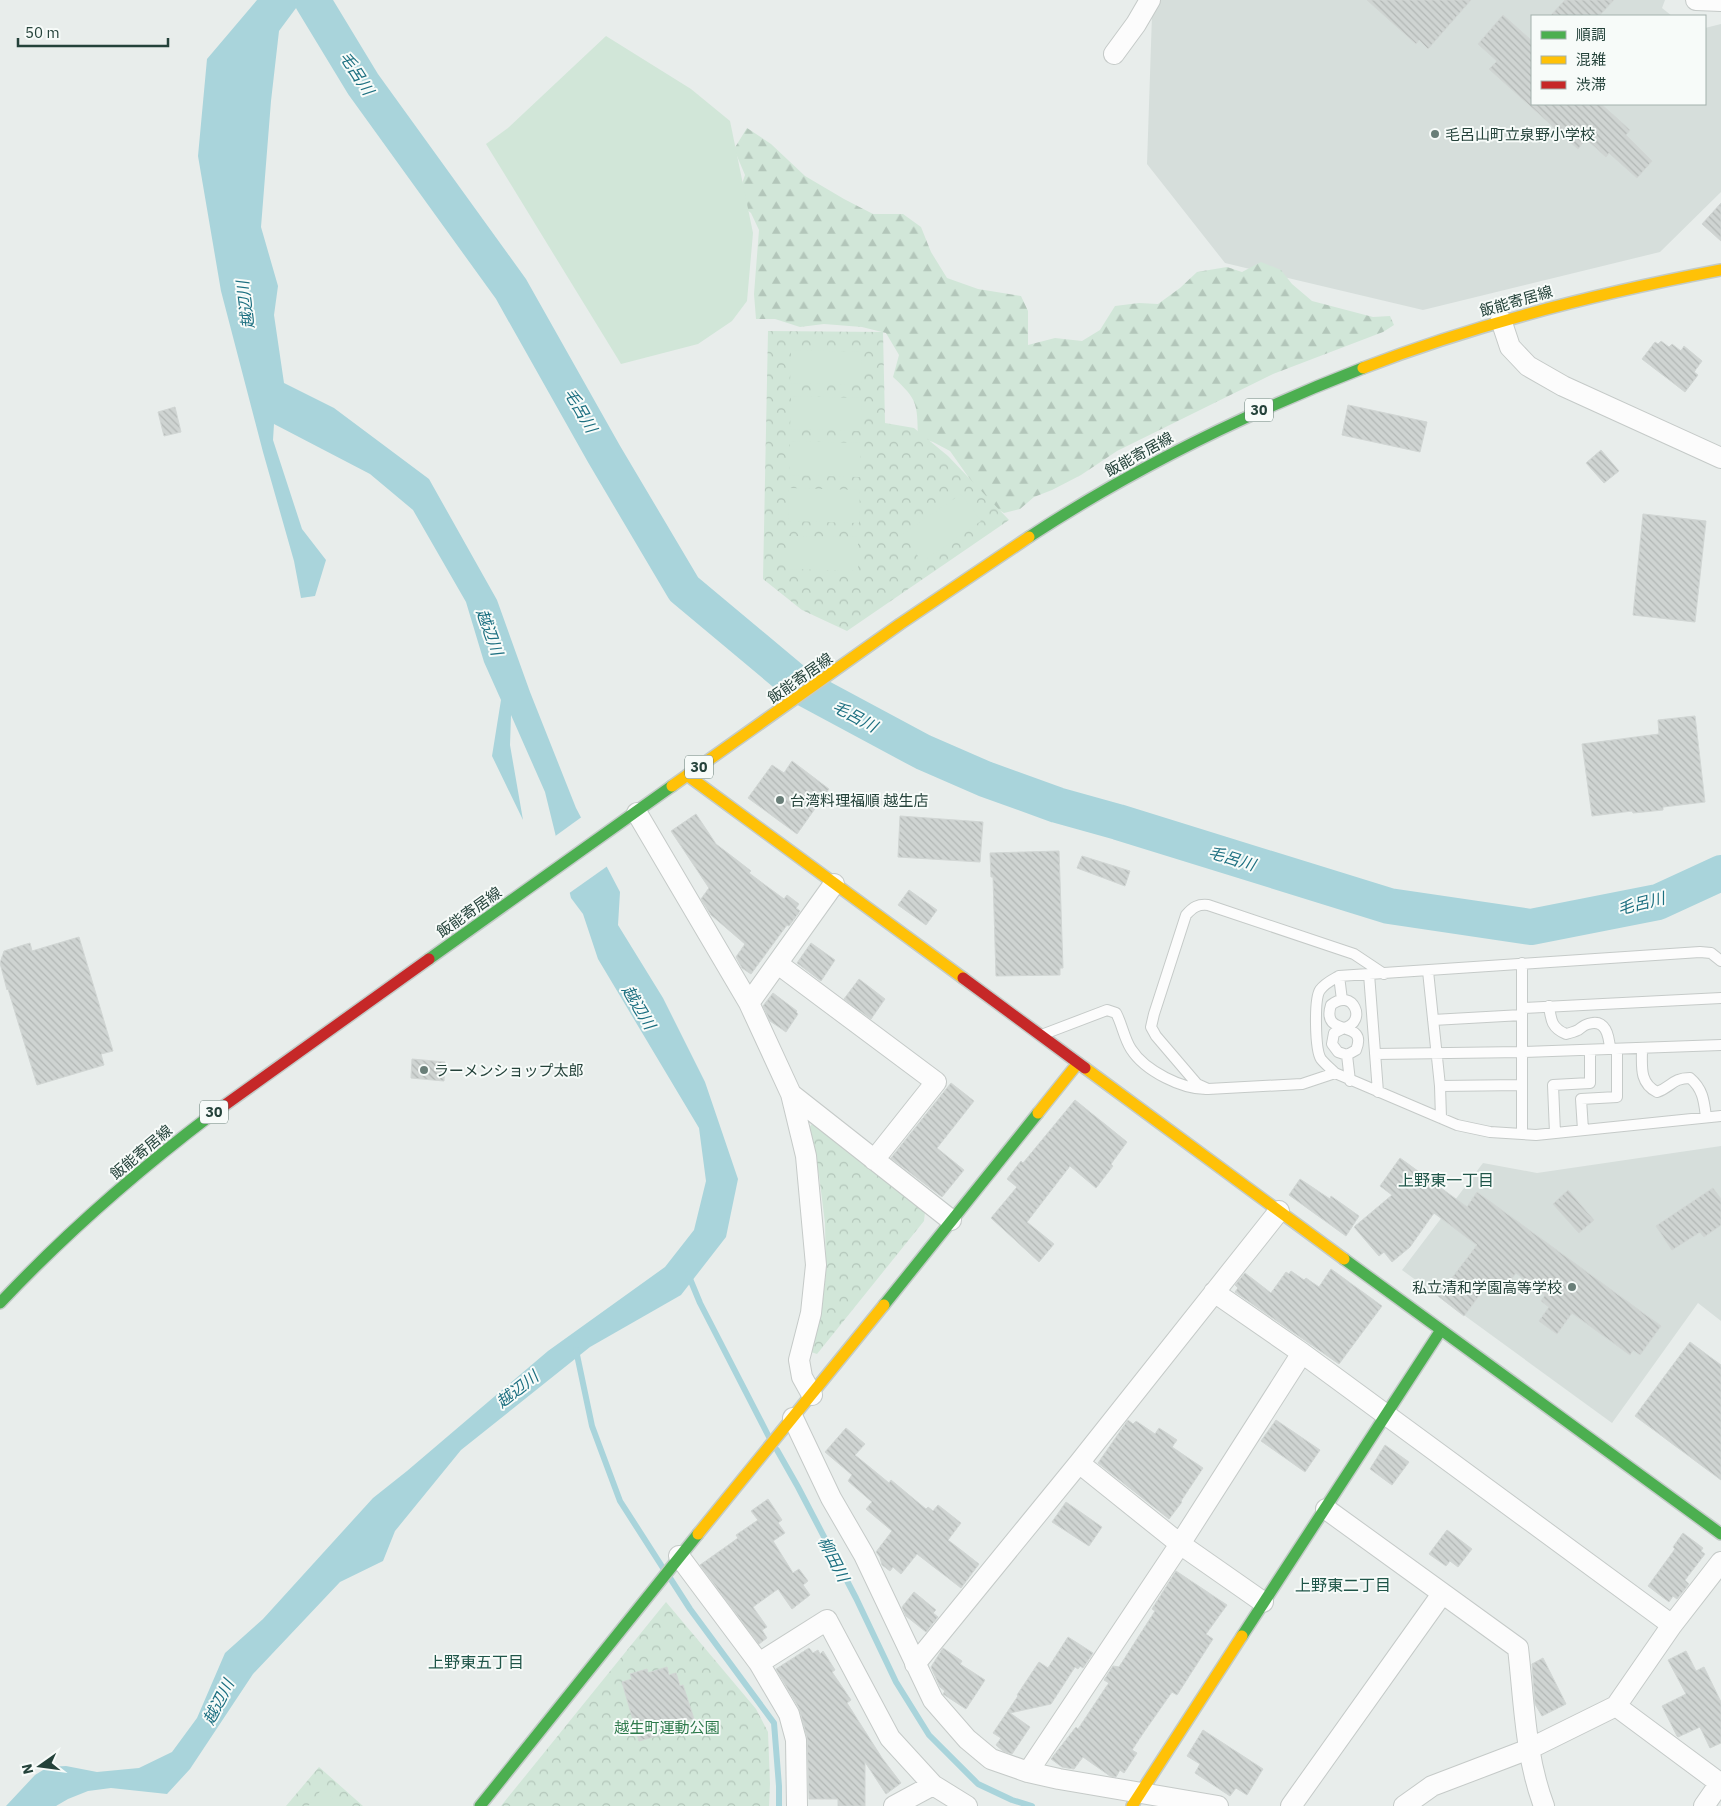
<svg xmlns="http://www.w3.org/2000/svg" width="1721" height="1806" viewBox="0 0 1721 1806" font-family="'IBM Plex Sans','Noto Sans JP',sans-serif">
<defs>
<pattern id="forest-firs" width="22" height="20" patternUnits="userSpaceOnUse" patternTransform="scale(1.25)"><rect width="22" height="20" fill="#d1e6d8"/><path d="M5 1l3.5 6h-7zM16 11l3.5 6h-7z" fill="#b3c6ba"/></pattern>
<pattern id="park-crowns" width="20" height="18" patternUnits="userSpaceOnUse" patternTransform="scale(1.25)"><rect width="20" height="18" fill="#d1e6d8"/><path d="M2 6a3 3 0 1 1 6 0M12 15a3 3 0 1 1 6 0" fill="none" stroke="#b3c6ba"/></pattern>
<pattern id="building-back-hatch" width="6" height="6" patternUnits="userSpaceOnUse" patternTransform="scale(1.25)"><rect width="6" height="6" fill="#cfd4d2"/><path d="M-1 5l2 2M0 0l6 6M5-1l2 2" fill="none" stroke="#b2b7b5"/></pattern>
</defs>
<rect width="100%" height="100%" fill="#e8edeb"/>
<path fill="#d6dedb" d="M1161 0H1665L1662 8 1672 16H1532V104H1705V28L1721 24V192L1660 252 1423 310 1225 263 1147 164 1152 15Z
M1721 1146V1321L1698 1303 1612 1423 1402 1270 1483 1163 1537 1173Z"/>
<path fill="url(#forest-firs)" d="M747 128 771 144 805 176 844 199 873 214H903L921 227 931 252 947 278 978 289 1021 296 1028 311V345L1055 338 1082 341 1100 330 1115 306 1139 303 1158 304 1180 288 1197 272 1227 267 1242 272 1261 262 1281 270 1292 284 1312 301 1373 317 1390 316 1394 325 1383 332 1273 374 1117 451 1081 475 1052 490 1034 497 1020 509 1004 513 991 505 974 485 950 451 933 442 918 437C917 403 918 400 893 377L899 355 886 333 862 327 824 324 800 327 775 319H756L754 294 759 230 751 213 736 201 745 175 734 149Z"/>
<path fill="url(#park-crowns)" d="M768 331 883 332 885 423 914 428 948 456 1009 520 847 631 802 610 763 579Z
M812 1124 925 1212 924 1221 817 1354 811 1352 821 1316 826 1273 825 1223 819 1175 807 1130Z
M666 1602 756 1709 768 1732 770 1784 769 1806H501Z
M319 1767 363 1806H286Z"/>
<path fill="#d1e6d8" d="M606 36 691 89 730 121 753 233 747 301 732 321 698 344 621 364 486 144 508 128Z
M791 350 862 352 861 385 790 383Z
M791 396 862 398 861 431 790 429Z
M790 441 861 443 860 477 789 475Z
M789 488 860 490 859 523 788 521Z
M961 494 981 521 922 562 903 534Z
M787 536 858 537V571L787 569Z
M322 1789 341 1806H308Z"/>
<path fill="#a9d4db" d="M257 0H302L279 31 271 101 261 227 278 286 274 315 284 383 334 408 429 479 497 600 530 692 576 808 620 892 618 925 663 998 705 1082 738 1179 726 1237 681 1295 590 1347 461 1450 395 1531 383 1561 340 1582 253 1674 190 1769 167 1794 111 1788 88 1791 68 1799 56 1806H6L35 1775 48 1767 66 1766 97 1772 139 1768 172 1752 197 1718 225 1653 263 1619 373 1498 407 1471 548 1351 665 1267 694 1230 706 1181 699 1128 598 959 583 914 571 898 545 792 511 715 510 745 523 820 492 756 501 700 484 662 466 602 413 510 370 474 274 424 273 440 302 529 326 560 315 596 301 598 294 561 263 452 221 291 198 156 207 59Z"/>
<path fill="#e8edeb" d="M583 816 609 865 568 894 554 837Z"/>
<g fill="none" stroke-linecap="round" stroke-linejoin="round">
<path stroke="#a9d4db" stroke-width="6" d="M688 1274 700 1303 769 1437
M576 1350 592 1426 620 1501 663 1568
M777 1450 798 1487 856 1598 896 1682 929 1735 978 1784 1012 1800 1032 1806
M670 1578 690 1609 774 1723 779 1786V1806"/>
<path stroke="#a9d4db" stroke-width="36" d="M312 0 363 84 511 289 604 454 684 589 800 686 923 752 985 779 1057 805 1118 822 1389 906 1531 927 1658 902 1721 873"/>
</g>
<path fill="url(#building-back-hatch)" stroke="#d1d6d4" d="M1367 0H1471L1428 49 1419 40 1416 44Z
M1565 0H1614L1599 16H1550Z
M1503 15 1532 41V104H1601L1630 130 1626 135 1652 161 1637 178 1609 153 1606 157 1586 139 1578 149 1489 69 1497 61 1478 44Z
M1721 203V241L1702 224Z
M1661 341 1669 347 1672 344 1681 351 1684 346 1702 361 1694 372 1698 375 1685 392 1642 359 1655 342 1658 344Z
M1348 405 1427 422 1420 452 1342 435Z
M175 407 181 432 164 436 158 412Z
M1601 450 1619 471 1604 483 1586 463Z
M1643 514 1706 521 1695 622 1633 615Z
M1695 716 1705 802 1663 807V810L1633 813 1632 811 1592 816 1582 744 1659 734 1658 720Z
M792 761 829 789 797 834 748 798 772 765 784 773Z
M696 814 716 844 751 871 749 873 784 899 787 895 799 904 796 908 800 911 789 926 787 925 751 974 742 968 736 957 745 944 711 915 701 899 709 888 671 831Z
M900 816 983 822 980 862 898 857Z
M1059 851 1063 968H1060V975L996 976 993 877H991L990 853Z
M1082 856 1130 871 1125 886 1077 868Z
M909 890 937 910 926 925 898 905Z
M79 937 113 1051 101 1054 104 1065 37 1085 8 989 7 990 0 963 4 951 30 943 32 951Z
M811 943 835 960 821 981 797 963Z
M859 979 885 999 871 1019 844 999Z
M773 993 797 1011 796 1012 798 1014 786 1032 770 1021 763 1006Z
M412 1059 445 1062 444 1081 411 1078Z
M951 1083 974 1101 937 1148 964 1170 942 1197 891 1158Z
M1075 1100 1127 1142 1111 1164 1113 1166 1096 1188 1070 1166 1027 1222 1054 1244 1039 1262 991 1218 1017 1187 1007 1179 1021 1161 1023 1163Z
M1400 1158 1467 1207 1477 1192 1661 1326 1640 1355 1633 1350 1630 1355 1572 1313 1557 1334 1539 1321 1549 1307 1541 1301 1545 1295 1516 1273 1503 1290 1490 1281 1464 1316 1438 1296 1477 1245 1434 1213 1410 1247 1392 1262 1384 1252 1379 1256 1354 1227 1392 1195 1380 1186Z
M1300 1179 1330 1199 1331 1196 1359 1216 1346 1236 1289 1195Z
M1713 1188 1721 1199V1225L1704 1237 1700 1232 1672 1250 1656 1226Z
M1568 1190 1594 1220 1579 1233 1553 1204Z
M1331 1269 1382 1306 1339 1364 1235 1292 1238 1288 1235 1285 1245 1273 1271 1293 1286 1272 1289 1274 1291 1271 1304 1280 1306 1278 1319 1287Z
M1690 1342 1721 1365V1480L1635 1416Z
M1128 1420 1133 1424 1136 1421 1155 1434 1159 1428 1177 1440 1172 1447 1203 1468 1181 1501 1182 1502 1169 1519 1098 1463Z
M1276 1420 1320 1450 1305 1472 1261 1441Z
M846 1428 865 1444 855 1455 889 1483 891 1480 926 1509 928 1507 933 1511 938 1505 961 1523 948 1540 979 1564 961 1588 917 1554 901 1574 893 1567 890 1571 882 1565 880 1557 876 1552 892 1531 866 1509 872 1502 848 1481 852 1475 825 1452Z
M1385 1445 1409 1462 1392 1485 1370 1469Z
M768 1499 782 1520 778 1523 785 1533 773 1541 793 1573 799 1569 808 1581 803 1585 810 1595 792 1609 778 1589 753 1607 767 1627 762 1630 767 1638 759 1644 700 1565 734 1541 738 1538 736 1535 758 1520 751 1511Z
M1066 1502 1102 1527 1089 1546 1052 1522Z
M1447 1530 1472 1549 1458 1567 1450 1561 1446 1566 1429 1554Z
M1683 1533 1703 1548 1701 1551 1705 1554 1685 1580 1689 1584 1677 1599 1673 1596 1669 1602 1648 1586 1675 1549 1673 1547Z
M1176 1571 1227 1605 1206 1634 1213 1639 1177 1695 1172 1692 1144 1732 1132 1750 1137 1753 1124 1773 1120 1770 1116 1777 1110 1776 1083 1757 1074 1769 1062 1767 1051 1759 1076 1727 1078 1729 1106 1687 1109 1683 1104 1680 1113 1666 1119 1667 1155 1611 1152 1609Z
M914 1592 936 1610 933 1613 938 1617 926 1632 906 1616 902 1607Z
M1068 1637 1093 1653 1083 1668 1080 1666 1078 1669 1075 1667 1051 1704 1010 1713 1030 1727 1012 1754 1003 1751 996 1745 1001 1738 993 1733 1018 1696 1017 1695 1039 1662 1048 1668Z
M809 1648 813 1653 818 1650 820 1654 823 1651 835 1670 832 1672 851 1700 847 1703 882 1758 901 1783 886 1794 865 1762V1806H838V1799H809L807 1737 799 1708 776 1669Z
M943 1648 962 1661 960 1664 985 1680 966 1709 943 1694 945 1691 940 1687 931 1667Z
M1686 1651 1696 1671 1704 1667 1721 1702V1743L1710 1748 1700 1727 1678 1737 1677 1736 1662 1706 1686 1694 1668 1660Z
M1543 1658 1566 1704 1542 1716 1535 1704 1532 1664Z
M667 1667 669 1675 676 1673 680 1686 683 1685 694 1719 686 1721 688 1727 639 1741 622 1682 632 1679 630 1674 647 1669 648 1673Z
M1203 1730 1263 1769 1247 1795 1236 1788 1230 1796 1195 1773 1200 1764 1187 1756Z"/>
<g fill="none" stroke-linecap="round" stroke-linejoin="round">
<g stroke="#c5cac8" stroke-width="12">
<path id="lane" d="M1721 961 1711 953 1700 952 1339 976C1332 980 1325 983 1320 990 1314 999 1315 1050 1321 1059 1325 1064 1331 1069 1335 1073L1457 1125 1490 1132 1536 1135 1721 1116
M1428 971 1440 1086 1441 1118
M1369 974 1378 1092
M1339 976 1342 1000
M1549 1006C1551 1021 1552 1028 1566 1034 1570 1033 1574 1032 1578 1030 1581 1028 1584 1025 1588 1024 1606 1018 1609 1036 1610 1049
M1523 1008 1721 998
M1433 1020 1522 1015
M1344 1028C1368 1022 1353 987 1331 1005 1320 1039 1369 1018 1356 1050L1347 1055 1338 1052 1332 1044 1334 1033 1344 1028
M1044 1034 1107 1010 1116 1013C1122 1024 1124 1038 1131 1049 1145 1071 1183 1090 1208 1089L1197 1084 1156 1036 1151 1027 1154 1014 1186 915C1193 907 1198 904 1208 905L1354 954 1384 974
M1642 1048C1642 1066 1639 1083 1657 1092 1672 1087 1672 1078 1690 1078 1703 1089 1704 1101 1706 1117
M1375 1054 1523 1052 1721 1045
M1347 1055 1350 1081
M1440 1086 1522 1085
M1208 1089 1302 1084 1335 1073
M1583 1130 1581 1099 1617 1097V1049
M1555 1133 1553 1085 1590 1083V1050
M1522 1134V963"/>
</g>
<g stroke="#c5cac8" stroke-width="22">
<path id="street" d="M1696 0 1721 1
M1114 54 1136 24 1150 0
M1501 320 1510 347 1528 366 1563 386 1721 458
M637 813 749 1003 791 1094 806 1156 816 1265 811 1313 799 1360 802 1377 812 1395
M778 964 936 1082 874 1160
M749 1003 834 884
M791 1094 951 1220
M1214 1292 1302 1353 1672 1625
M793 1418 831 1498 864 1555 933 1700 967 1739 991 1759 1028 1772 1059 1779 1218 1806
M1079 1463 1180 1544 1263 1602
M1326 1509 1518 1648C1524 1700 1525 1756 1544 1806
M679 1556 759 1663 789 1714 796 1740 797 1806
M759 1663 827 1620 890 1738 933 1785 967 1806
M915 1664 1079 1463 1279 1211
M1616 1706 1721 1784
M1028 1772 1180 1544 1302 1353
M894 1806 933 1785
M1291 1806 1442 1594
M1404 1806 1432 1786 1529 1749 1616 1706 1672 1625 1721 1562
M1704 1806 1720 1783"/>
</g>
<g stroke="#c3cbc8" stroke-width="14">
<path id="fast" d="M1029 537C1134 468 1247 413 1363 368
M429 959 672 786
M1344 1259 1721 1534
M0 1303C65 1234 136 1172 211 1115
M884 1305 1038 1113
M1242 1636 1441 1330
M480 1806 698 1534"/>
</g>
<g stroke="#c3cbc8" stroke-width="14">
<path id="slow" d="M1363 368C1479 323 1599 293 1721 270
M687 775 963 978
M672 786 900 624 1029 537
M1085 1068 1344 1259
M1038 1113 1078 1063
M698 1534 884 1305
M1132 1806 1242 1636"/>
</g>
<g stroke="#c3cbc8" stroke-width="14">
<path id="jam" d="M963 978 1085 1068
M211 1115 429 959"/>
</g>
<use href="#lane" stroke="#fcfcfc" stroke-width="10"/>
<use href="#street" stroke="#fcfcfc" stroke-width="20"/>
<use href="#fast" stroke="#4caf50" stroke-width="11"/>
<use href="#slow" stroke="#ffc107" stroke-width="11"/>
<use href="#jam" stroke="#c62828" stroke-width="11"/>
</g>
<g fill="#697e78" stroke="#f7fbf9" stroke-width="2">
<circle cx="1435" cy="134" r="5"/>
<circle cx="780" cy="800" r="5"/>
<circle cx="424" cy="1070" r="5"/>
<circle cx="1572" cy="1287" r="5"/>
</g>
<g text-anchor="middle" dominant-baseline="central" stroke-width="4" stroke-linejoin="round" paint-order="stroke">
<g fill="#f7fbf9" stroke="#637a73" stroke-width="1">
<rect x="1245" y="398.5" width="28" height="23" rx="4"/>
<rect x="685" y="755.5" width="28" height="23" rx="4"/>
<rect x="200" y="1100.5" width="28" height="23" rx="4"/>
</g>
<g font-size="14" font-weight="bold" fill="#24423a">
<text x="1259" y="410">30</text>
<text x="699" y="767">30</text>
<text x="214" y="1112">30</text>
</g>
<g font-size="15" fill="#24423a" stroke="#f7fbf9" text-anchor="start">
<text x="1445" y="134">毛呂山町立泉野小学校</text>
<text x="790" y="800">台湾料理福順 越生店</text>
<text x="434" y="1070">ラーメンショップ太郎</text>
<text x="1562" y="1287" text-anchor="end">私立清和学園高等学校</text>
</g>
<g font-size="15" fill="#24423a" stroke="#f7fbf9">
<text transform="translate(1516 301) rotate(-16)">飯能寄居線</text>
<text transform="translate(1139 454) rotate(-29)">飯能寄居線</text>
<text transform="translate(800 678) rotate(-35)">飯能寄居線</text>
<text transform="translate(469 912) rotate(-35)">飯能寄居線</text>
<text transform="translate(141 1152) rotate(-40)">飯能寄居線</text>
</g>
<g font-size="15" fill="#2d7a4b" stroke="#f7fbf9">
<text x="667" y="1727">越生町運動公園</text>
</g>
<g font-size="16" font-style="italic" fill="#1c6f80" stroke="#f7fbf9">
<text transform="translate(357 73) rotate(57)">毛呂川</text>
<text transform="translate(245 305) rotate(-97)">越辺川</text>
<text transform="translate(581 410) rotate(60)">毛呂川</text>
<text transform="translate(490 632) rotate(70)">越辺川</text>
<text transform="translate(855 716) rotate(28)">毛呂川</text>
<text transform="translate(1232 858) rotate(17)">毛呂川</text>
<text transform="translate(1641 903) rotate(-14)">毛呂川</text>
<text transform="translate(639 1007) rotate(59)">越辺川</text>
<text transform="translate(517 1389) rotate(-38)">越辺川</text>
<text transform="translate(834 1559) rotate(63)">柳田川</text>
<text transform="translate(218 1702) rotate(-63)">越辺川</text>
</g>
<g font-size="16" fill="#1f5548" stroke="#f7fbf9">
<text x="1446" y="1180">上野東一丁目</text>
<text x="1343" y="1585">上野東二丁目</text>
<text x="476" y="1662">上野東五丁目</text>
</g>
</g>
<rect x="1531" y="15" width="175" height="90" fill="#f7fbf9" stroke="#a3b1ad"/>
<rect x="1541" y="31" width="25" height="8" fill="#4caf50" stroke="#a3b1ad"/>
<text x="1576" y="40" font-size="15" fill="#24423a">順調</text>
<rect x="1541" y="56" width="25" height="8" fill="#ffc107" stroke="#a3b1ad"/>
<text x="1576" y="65" font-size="15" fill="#24423a">混雑</text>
<rect x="1541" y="81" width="25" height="8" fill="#c62828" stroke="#a3b1ad"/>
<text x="1576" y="90" font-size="15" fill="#24423a">渋滞</text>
<g transform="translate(40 1766) rotate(256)" stroke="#f7fbf9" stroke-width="4" paint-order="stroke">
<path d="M0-4L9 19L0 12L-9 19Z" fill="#24423a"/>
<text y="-8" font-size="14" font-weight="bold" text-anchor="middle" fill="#24423a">N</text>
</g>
<path d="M18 38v8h150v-8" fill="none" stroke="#24423a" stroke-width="2.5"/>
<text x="25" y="38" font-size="15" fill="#24423a" stroke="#f7fbf9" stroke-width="4" paint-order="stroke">50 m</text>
</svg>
